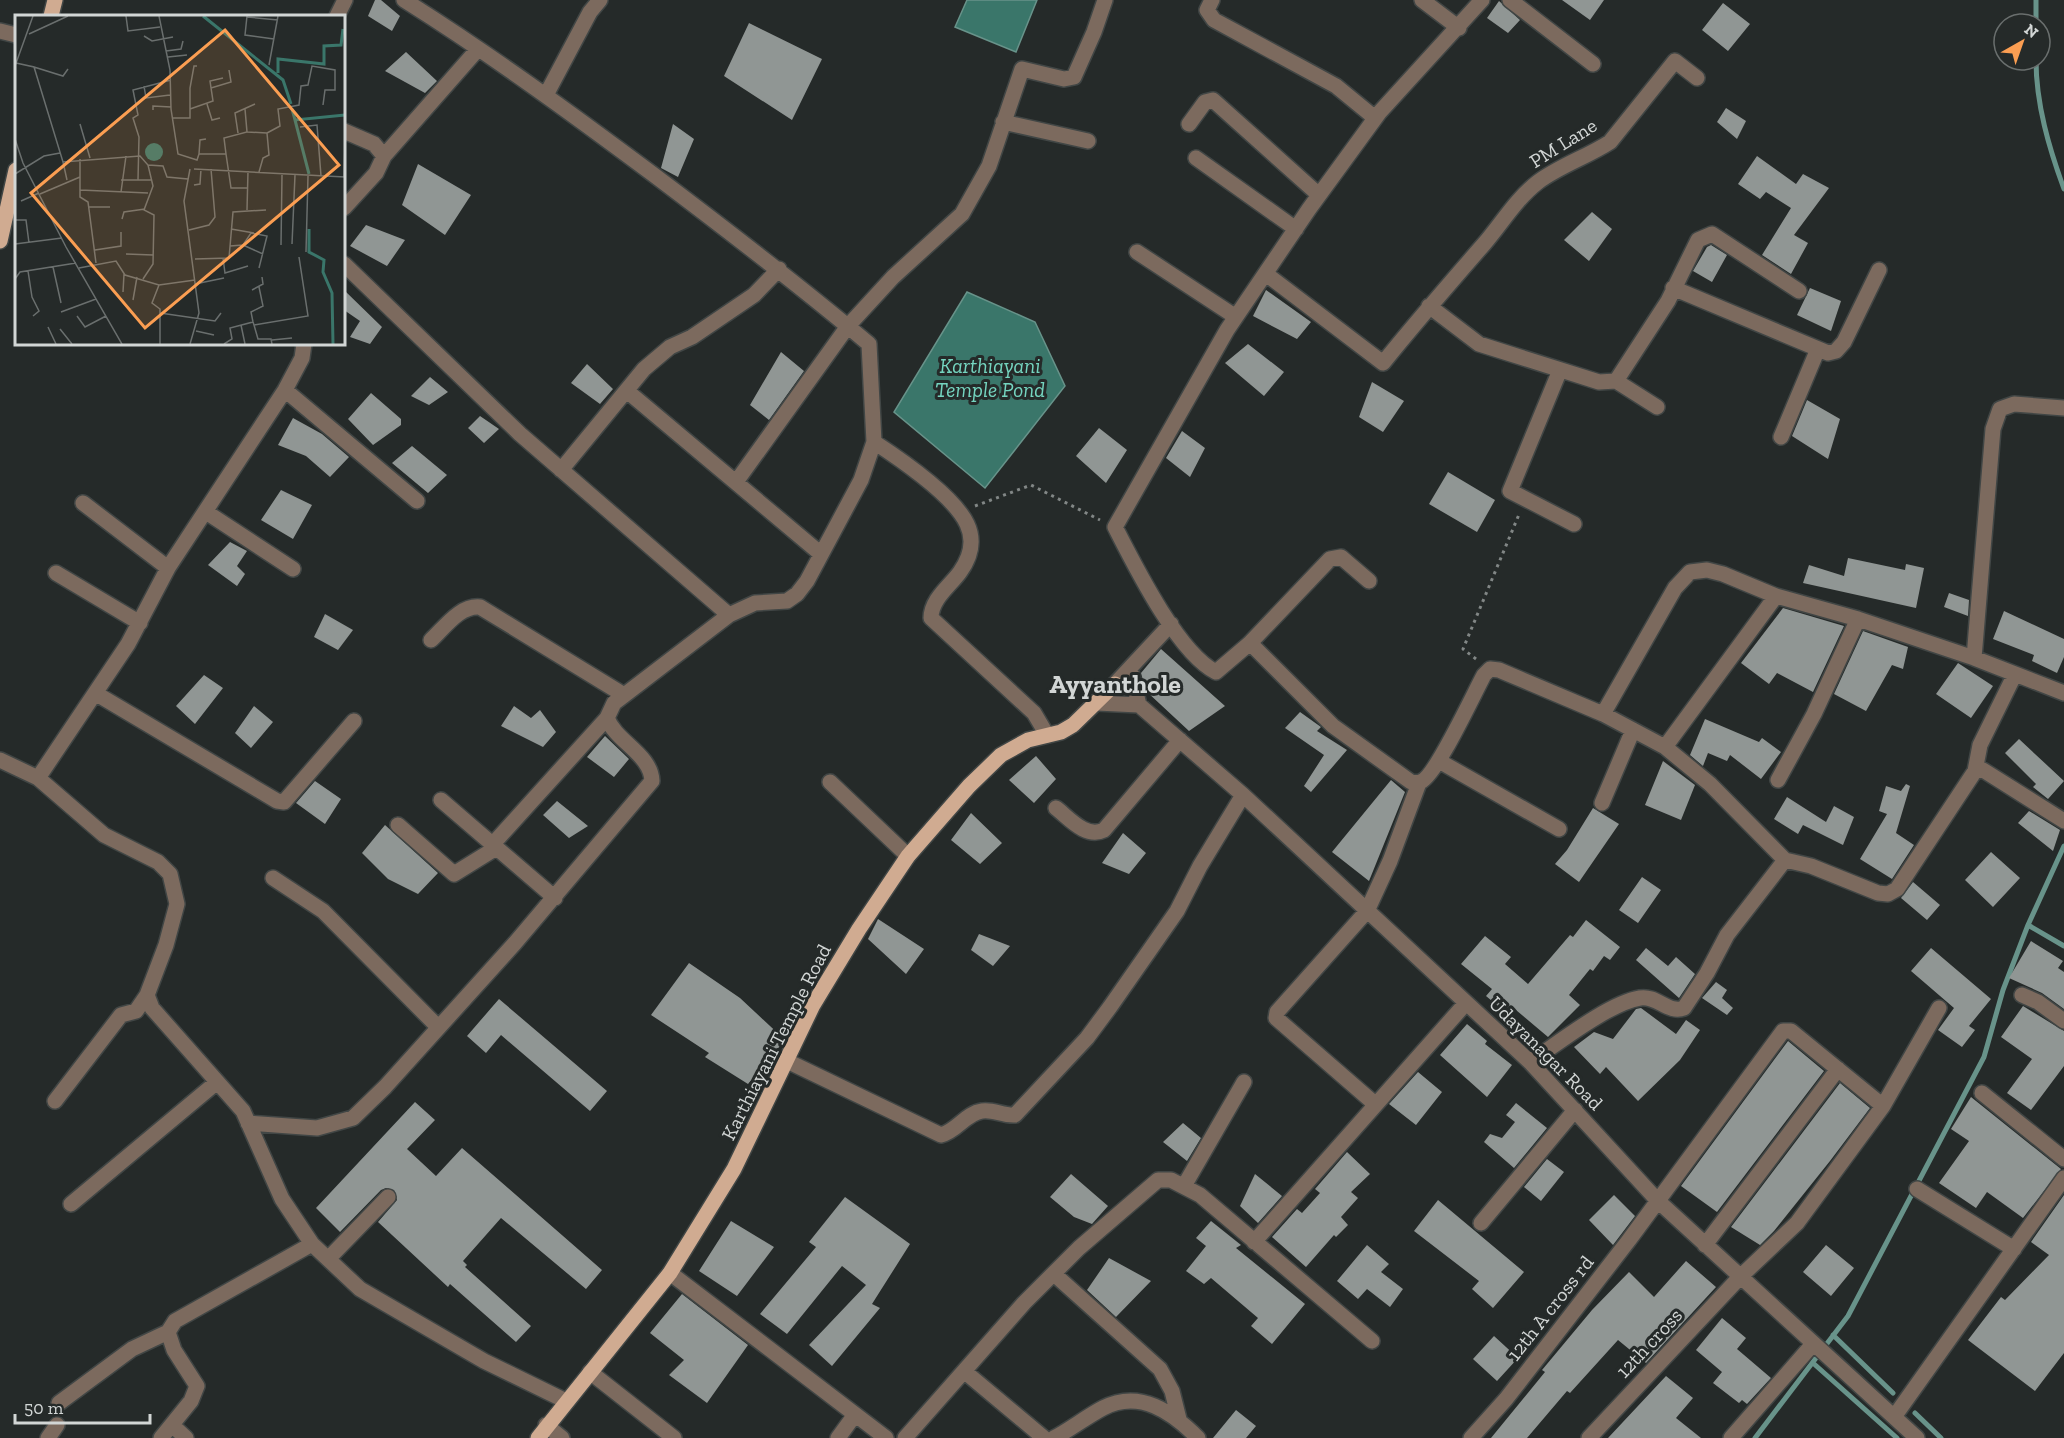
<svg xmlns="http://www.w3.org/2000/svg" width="2064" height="1438" viewBox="0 0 2064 1438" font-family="'Zilla Slab',serif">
<rect width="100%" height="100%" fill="#252a29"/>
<path fill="#3a766a" stroke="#68938a" stroke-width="1.5" d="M967 0H1037L1016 52 955 27Z
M967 292 1035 322 1065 386 985 488 894 412Z"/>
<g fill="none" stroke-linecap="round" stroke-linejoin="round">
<path stroke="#68938a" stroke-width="5" d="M2036 0V24
M2036 60C2036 104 2049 148 2064 189
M2064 846 2028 925 2064 946
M1833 1335 1893 1393
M1813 1363 1897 1438
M1915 1413 1941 1438
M1755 1438 1848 1316 1984 1057 2003 990 2028 925"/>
</g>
<path fill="#909694" d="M375 0H381L400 16 392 31 368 16Z
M1562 0H1604L1590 20Z
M1499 1 1520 20 1508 33 1487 18Z
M1723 3 1750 24 1728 51 1702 30Z
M749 23 822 59 792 120 724 76Z
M406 52 437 81 425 93 385 71Z
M1726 108 1746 121 1737 139 1717 122Z
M673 124 694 139 678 177 661 168Z
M1757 156 1796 184 1803 174 1829 188 1794 235 1808 243 1791 274 1762 255 1791 208 1766 192 1760 199 1738 184Z
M418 164 471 195 445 235 402 205Z
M1592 212 1612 229 1589 261 1564 240Z
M366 225 405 240 387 266 350 246Z
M1711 245 1727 255 1712 282 1693 271 1707 247Z
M1810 288 1841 301 1831 331 1797 315Z
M344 290 382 327 370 344 350 337 360 321 344 310Z
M1266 290 1311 322 1297 339 1253 316Z
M1248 344 1284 372 1264 396 1225 363Z
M781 352 804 371 769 420 750 405Z
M587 364 613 389 600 404 571 383Z
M430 377 448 392 429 405 411 396Z
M1372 382 1404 401 1383 432 1359 417Z
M371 393 401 419V425L373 445 348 419Z
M1807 400 1840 419 1828 459 1792 436Z
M480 416 499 429 484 443 468 428Z
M293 418 322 434 349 457 330 477 306 456 278 445Z
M1099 428 1127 450 1106 483 1076 456Z
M1182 431 1205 448 1190 477 1166 458Z
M412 446 447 475 428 493 392 463Z
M1448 472 1495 500 1477 532 1429 504Z
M281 490 312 505 293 539 261 520Z
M230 542 247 551 237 566 245 574 237 586 208 565Z
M1848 558 1905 570 1906 564 1924 568 1916 608 1803 583 1809 565 1844 576Z
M1949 593 1969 600 1968 616 1944 607Z
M1783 608 1844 626 1813 692 1777 673 1769 684 1741 663Z
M2004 611 2064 639V657L2057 673 2032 661 2034 655 1993 639Z
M325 614 353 630 338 650 314 637Z
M1863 631 1908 647 1903 669 1892 665 1866 711 1834 694Z
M1161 649 1225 706 1189 731 1146 691 1141 673Z
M1958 663 1993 686 1971 718 1936 694Z
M204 675 223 688 195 724 176 706Z
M254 706 273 722 251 748 235 733Z
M514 706 531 718 540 710 556 732 543 747 501 726Z
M1300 712 1321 727 1317 731 1347 750 1311 792 1304 786 1324 755 1285 728Z
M1705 719 1759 742 1762 738 1781 752 1761 779 1730 755 1727 761 1708 753 1703 766 1690 755Z
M605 736 629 759 614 777 587 757Z
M2019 739 2064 781 2048 799 2033 787 2036 784 2005 753Z
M1036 756 1056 779 1034 803 1009 780Z
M1663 761 1695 785 1681 820 1645 805Z
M1391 780 1405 792 1369 881 1332 852Z
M315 781 341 799 325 824 296 803Z
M1906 784 1910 786 1896 833 1914 845 1892 879 1860 859 1887 814 1879 811 1886 786 1901 791Z
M1787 797 1826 822 1834 806 1854 817 1843 845 1803 825 1798 834 1774 819Z
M557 801 588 826 569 838 543 815Z
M1593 808 1619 824 1579 882 1555 864 1567 850Z
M2029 811 2060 830 2053 851 2018 823Z
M971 813 1002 843 980 864 951 840Z
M385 825 438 873 418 894 388 879 362 853Z
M1123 833 1146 853 1129 874 1102 863Z
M1991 852 2020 878 1993 907 1965 880Z
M1642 877 1661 890 1638 923 1619 910Z
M1913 882 1940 905 1927 920 1901 898Z
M878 919 924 949 906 974 868 939Z
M1586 920 1620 947 1610 960 1604 956 1593 971 1590 969 1569 995 1580 1005 1548 1037 1516 1010 1510 1016 1486 996 1492 989 1461 964 1485 936 1511 957 1505 964 1528 984 1570 935 1573 937Z
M979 934 1010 946 993 966 971 950Z
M2031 941 2063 961 2058 968 2064 972V1009L2042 993 2009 978Z
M1646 948 1668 966 1676 957 1695 974 1679 998 1636 960Z
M1931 948 1991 999 1969 1026 1975 1030 1962 1047 1938 1030 1954 1008 1911 971Z
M689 963 740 998 785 1040 748 1084 705 1057 709 1053 651 1015Z
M1716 982 1727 990 1722 998 1733 1008 1727 1015 1702 998Z
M499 999 607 1091 590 1111 501 1035 486 1053 467 1036Z
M2023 1006 2064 1031V1066L2031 1110 2007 1093 2032 1059 2001 1037Z
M1641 1008 1676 1034 1686 1020 1700 1030 1680 1060 1638 1101 1606 1067 1600 1074 1574 1047 1594 1032 1613 1039 1636 1009Z
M1467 1024 1487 1041 1485 1044 1512 1065 1487 1097 1440 1055Z
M1788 1041 1824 1071 1717 1212 1681 1186Z
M1418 1072 1442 1092 1416 1125 1389 1104Z
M1840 1083 1870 1108 1830 1161 1774 1231 1760 1245 1731 1227Z
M1971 1097 2061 1169 2023 1218 1987 1192 1976 1208 1939 1183 1969 1141 1951 1129Z
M415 1102 435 1120 407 1149 436 1176 462 1148 602 1270 586 1289 501 1218 463 1261 467 1265 465 1267 531 1326 516 1342 450 1284 448 1287 378 1222 397 1200 394 1190 386 1188 381 1190 340 1232 316 1208Z
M1516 1103 1547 1128 1514 1168 1484 1142 1490 1134 1502 1138 1515 1122 1506 1115Z
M1183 1123 1201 1138 1187 1161 1163 1142Z
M1347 1152 1370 1174 1351 1192 1358 1198 1341 1217 1348 1225 1336 1237 1334 1235 1306 1267 1272 1237 1297 1209 1302 1213 1320 1193 1315 1189Z
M1547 1159 1564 1172 1541 1201 1524 1187Z
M1071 1174 1108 1206 1092 1224 1074 1217 1050 1197Z
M1255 1174 1282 1196 1258 1223 1240 1206Z
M1614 1195 1635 1216 1613 1245 1589 1220Z
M2064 1195V1353L2035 1391 1968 1340 2001 1297 2005 1300 2049 1255 2031 1242Z
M845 1197 910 1244 872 1304 880 1308 832 1366 809 1345 866 1285 842 1266 787 1334 760 1314 816 1247 809 1242Z
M1438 1200 1524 1272 1493 1308 1472 1289 1479 1281 1414 1231Z
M731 1221 774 1247 737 1296 699 1271Z
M1211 1221 1241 1245 1236 1248 1305 1304 1272 1344 1251 1326 1258 1318 1211 1278 1204 1284 1186 1271 1206 1246 1196 1238Z
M1367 1245 1389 1264 1381 1272 1403 1289 1390 1307 1367 1289 1358 1299 1337 1281Z
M1826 1245 1854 1268 1831 1296 1803 1272Z
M1109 1258 1151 1281 1116 1317 1087 1290Z
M1686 1261 1716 1287 1646 1363 1618 1340 1570 1393 1567 1391 1527 1438H1491L1545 1372 1542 1370 1592 1310 1629 1272 1654 1297Z
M682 1294 748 1345 707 1403 669 1375 684 1360 650 1333Z
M1722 1318 1746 1338 1737 1349 1771 1378 1747 1404 1742 1400 1739 1403 1713 1383 1722 1372 1696 1350Z
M1494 1336 1518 1358 1497 1381 1473 1359Z
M1666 1376 1693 1398 1676 1418 1701 1438H1608Z
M1236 1410 1256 1426 1246 1438H1213Z"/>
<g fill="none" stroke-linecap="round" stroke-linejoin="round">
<g stroke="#414645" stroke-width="18">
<path id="minor" d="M1212 0 1207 10 1214 20 1336 86 1375 118
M1422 0 1459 28
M1510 0 1593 64
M337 16 345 0
M0 31 16 35
M546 95 590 12 600 0
M1003 122 1088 141
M1189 124 1205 102 1213 100 1319 195
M344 131 374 144 384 156
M1196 158 1296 229
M344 208 376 173 384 156 478 49
M1137 252 1236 317
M344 264 520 434 729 615
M1266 274 1383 363C1416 322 1450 283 1484 244 1502 223 1516 199 1538 182 1561 165 1587 157 1610 142L1675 61 1697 78
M1673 288 1828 353 1836 351 1844 342 1879 270
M1429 306 1479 344 1599 382 1616 381 1668 301 1698 240 1712 234 1799 291
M1560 370 1510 491 1574 524
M1616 381 1657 407
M285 390 417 501
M627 391 821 554
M1781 437 1818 349
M874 442C900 459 954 496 967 524 975 541 970 558 960 572 950 586 931 599 931 618L1034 713 1047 735
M561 470 644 369 670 347 692 337 754 295 779 269
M736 482 848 326 893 277 962 214 989 166 1022 69 1064 79 1074 77 1094 32 1105 0
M83 503 168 568
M206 512 293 569
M56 573 140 623
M1369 581 1341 557 1330 559 1250 643 1333 726 1411 782C1412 782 1419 783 1420 782 1435 778 1474 693 1484 675L1490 669 1499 670 1603 714 1665 747 1776 596
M431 640C445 627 460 605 480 607L624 695
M1250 643 1216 672C1178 653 1135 566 1115 527L1227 330 1309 209 1379 113 1482 0
M1974 658 2064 693
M1115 684 1171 624
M95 693 277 801 284 802 354 721
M1097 703 1139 705 1130 668
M1138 704 1243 795 1530 1062 1658 1201 1917 1438
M1603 714 1675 588 1690 572 1707 570 1723 574 1776 596 1858 619
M1665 747 1710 784 1785 860
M0 760 38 778 104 835 158 862 170 874 177 904 166 945 147 995 152 1008 243 1111 282 1199 312 1244 360 1289 484 1361 566 1401
M1439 761 1559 829
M1975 771 1980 745 2015 674
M38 778 128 644 168 568 285 390 302 358 304 344
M1778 780 1814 714 1858 619 1974 658 1993 429 2000 409 2014 404 2064 408
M830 782 908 856
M441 800 555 898
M1602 803 1633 730
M1056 808C1069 818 1086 839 1104 830L1180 740
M398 825 454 874 496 848
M492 845 607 718
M273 878 323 911 438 1027
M2022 995 2038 1002 2064 1021
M787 1061 941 1135C957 1131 966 1113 982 1111 993 1109 1003 1116 1015 1115L1087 1038 1110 1007 1177 911 1200 866 1243 795
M1530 1062C1557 1044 1609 1003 1640 998 1657 995 1668 1014 1684 1008L1707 973 1727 935 1785 860 1811 866 1878 893 1888 894 1897 889 1975 771 1983 770 2064 821
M1982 1093 2064 1159
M55 1101 121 1015 136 1011 147 995
M1375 1104 1276 1018 1277 1012 1367 911 1390 861 1419 783
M248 1123 317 1128 353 1118 385 1087 515 943 652 781C651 754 616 742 607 718L614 703 729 615 755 603 787 601 797 594 807 581 861 480 874 442 869 344C799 285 727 230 654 175 572 114 490 54 404 0
M1184 1186 1244 1082
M1917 1189 2014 1249
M71 1204 217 1082
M1481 1223 1575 1110
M1254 1242 1466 1003
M1705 1245 1838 1069
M328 1259 388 1197
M670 1273 886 1438
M1054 1274 1160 1369 1172 1391 1179 1419
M964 1371 1044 1438
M590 1372 674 1438
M59 1403 132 1349 168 1332
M1894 1417 2064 1178
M172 1425 186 1438
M546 1425 562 1438
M48 1438 57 1425
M161 1438 191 1401 197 1386 174 1350 168 1332 175 1321 312 1244
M838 1438 854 1416
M905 1438 1024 1303 1079 1248 1158 1180H1171L1200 1195 1372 1341
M1054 1438C1071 1429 1086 1417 1103 1408 1140 1389 1172 1412 1198 1438
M1471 1438 1506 1399 1629 1240 1783 1031H1791L1883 1106
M1589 1438 1740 1277 1797 1223 1883 1106 1939 1008
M1731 1438 1813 1344"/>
</g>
<g stroke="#414645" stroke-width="18">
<path id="major" d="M51 16 55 0
M0 241 16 170
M538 1438 670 1273 734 1169 813 1005 859 929 908 856 969 786 1001 755 1028 740 1061 732 1073 725 1115 684"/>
</g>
<path stroke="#828786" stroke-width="3" stroke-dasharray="3 4.5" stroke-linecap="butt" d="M975 506 1031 485 1100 520
M1476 659 1463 649 1520 512"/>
<use href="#minor" stroke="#7c6a5e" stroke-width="15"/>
<use href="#major" stroke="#d0ab91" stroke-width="15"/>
</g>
<g text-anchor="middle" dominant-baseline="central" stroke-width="6" stroke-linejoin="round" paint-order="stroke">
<g font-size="20" fill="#d2d6d5" stroke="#252a29">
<text transform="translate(1563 143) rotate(-32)">PM Lane</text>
<text transform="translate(776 1042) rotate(-63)">Karthiayani Temple Road</text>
<text transform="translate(1546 1053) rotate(45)">Udayanagar Road</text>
<text transform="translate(1550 1308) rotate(-52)">12th A cross rd</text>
<text transform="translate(1649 1343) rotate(-47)">12th cross</text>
</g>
<g font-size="21" font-style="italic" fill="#75d5c0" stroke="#252a29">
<text x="990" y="365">Karthiayani<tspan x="990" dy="24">Temple Pond</tspan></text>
</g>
<g font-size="26" font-weight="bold" fill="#d2d6d5" stroke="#252a29">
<text x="1115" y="684">Ayyanthole</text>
</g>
</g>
<g transform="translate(15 15)">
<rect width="330" height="330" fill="#252a29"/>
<path d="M130 137a9 9 0 1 1 18 0a9 9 0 1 1-18 0Z" fill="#3a766a"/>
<path fill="none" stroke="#3a766a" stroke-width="3" d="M188 1 268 65 276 89M263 58V44L309 49V31L326 30 328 14M277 94 280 105 330 100M280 105 294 159M294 214V237L309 245 308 257 317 278 318 329"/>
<path fill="none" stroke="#6a6f6e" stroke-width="1.5" d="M111 1 113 16 145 12M144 1 155 55 156 94 163 139 182 145 184 139M232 1 230 20 259 24M232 2 263 5M14 19 53 1M129 21 137 26 158 22M151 36 166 34 168 26M153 42 172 40M1 48 19 52 48 147 125 141 133 150 138 171 129 195 139 200 138 249 128 264M254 50 263 1M0 51 18 1M19 52 48 61 53 54M129 71 131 83 155 80M196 73 216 67 214 55M192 89 197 105 205 103M175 94 198 86 195 66 208 63M138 95V91L156 92M157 103H175V73L179 51H182M65 109 75 143M285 112 302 110 306 161M232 117 252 118M223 118 220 98 240 89M0 124 8 148 51 232 107 329M191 124 185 125 184 139H211L209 123 232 117 230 94M211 139 216 173H233M65 144V182L73 187 81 248M48 147 52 165M133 150 148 151 152 162 173 164M179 154 330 162M244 157 248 143 254 140 252 118 265 111 263 94 284 90 286 71 293 70 297 51 320 55V75H310L308 90M0 159 29 141 45 138M329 162 330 129M106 165H137M123 165 124 122 118 103 123 100 118 75 156 65M179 170 185 169 186 154M65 175 133 178M106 177 111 141M25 179 65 162M6 186 24 178M74 192H95M232 195 233 156M107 204 109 197 130 194M0 205H11L14 228M216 214 239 218M174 215 194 210 200 202 196 154M0 229 47 223M277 229 280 160M228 230 248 239M266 230 267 160M215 231 228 230 236 218 252 221 244 253M80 235 106 231V217M291 237 293 161M111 239 138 240M208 243 210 258 233 251M180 244 214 243 218 197 251 195M38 252 46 288M64 253 101 246 110 260 144 270 180 265M13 256 17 282 24 296 18 301M0 264 5 257 61 248M180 269 209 263M144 270 137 288 145 294V329M237 275 248 269 247 262M108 277 109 259M118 285 122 262M46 297 81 284M145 298 200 306 206 298M62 301 70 312 91 301M238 307 236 297 248 291 244 272M226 310 230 329M239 310 293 301 284 242M239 310 243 324H256L257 329M33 312 41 329M45 314 57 329M181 316 199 320M257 325 277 323M175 329 184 298 169 186 175 154M209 329 217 324 215 313 238 307 239 310"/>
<path fill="#fb9e52" fill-opacity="0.15" stroke="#fb9e52" stroke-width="3" d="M210 15 324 150 130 313 16 178Z"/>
<rect width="330" height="330" fill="none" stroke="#d2d6d5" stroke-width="3"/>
</g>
<g transform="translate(2022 42) rotate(40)"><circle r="28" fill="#252a29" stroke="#6a6f6e" stroke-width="1.5"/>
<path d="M0-4.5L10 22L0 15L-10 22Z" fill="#fb9e52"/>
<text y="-9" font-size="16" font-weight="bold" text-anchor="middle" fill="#d2d6d5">N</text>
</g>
<path d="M15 1414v9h135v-9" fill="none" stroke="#d2d6d5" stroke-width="3"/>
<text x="24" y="1414" font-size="18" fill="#d2d6d5" stroke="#252a29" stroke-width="4.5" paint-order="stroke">50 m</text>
</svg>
